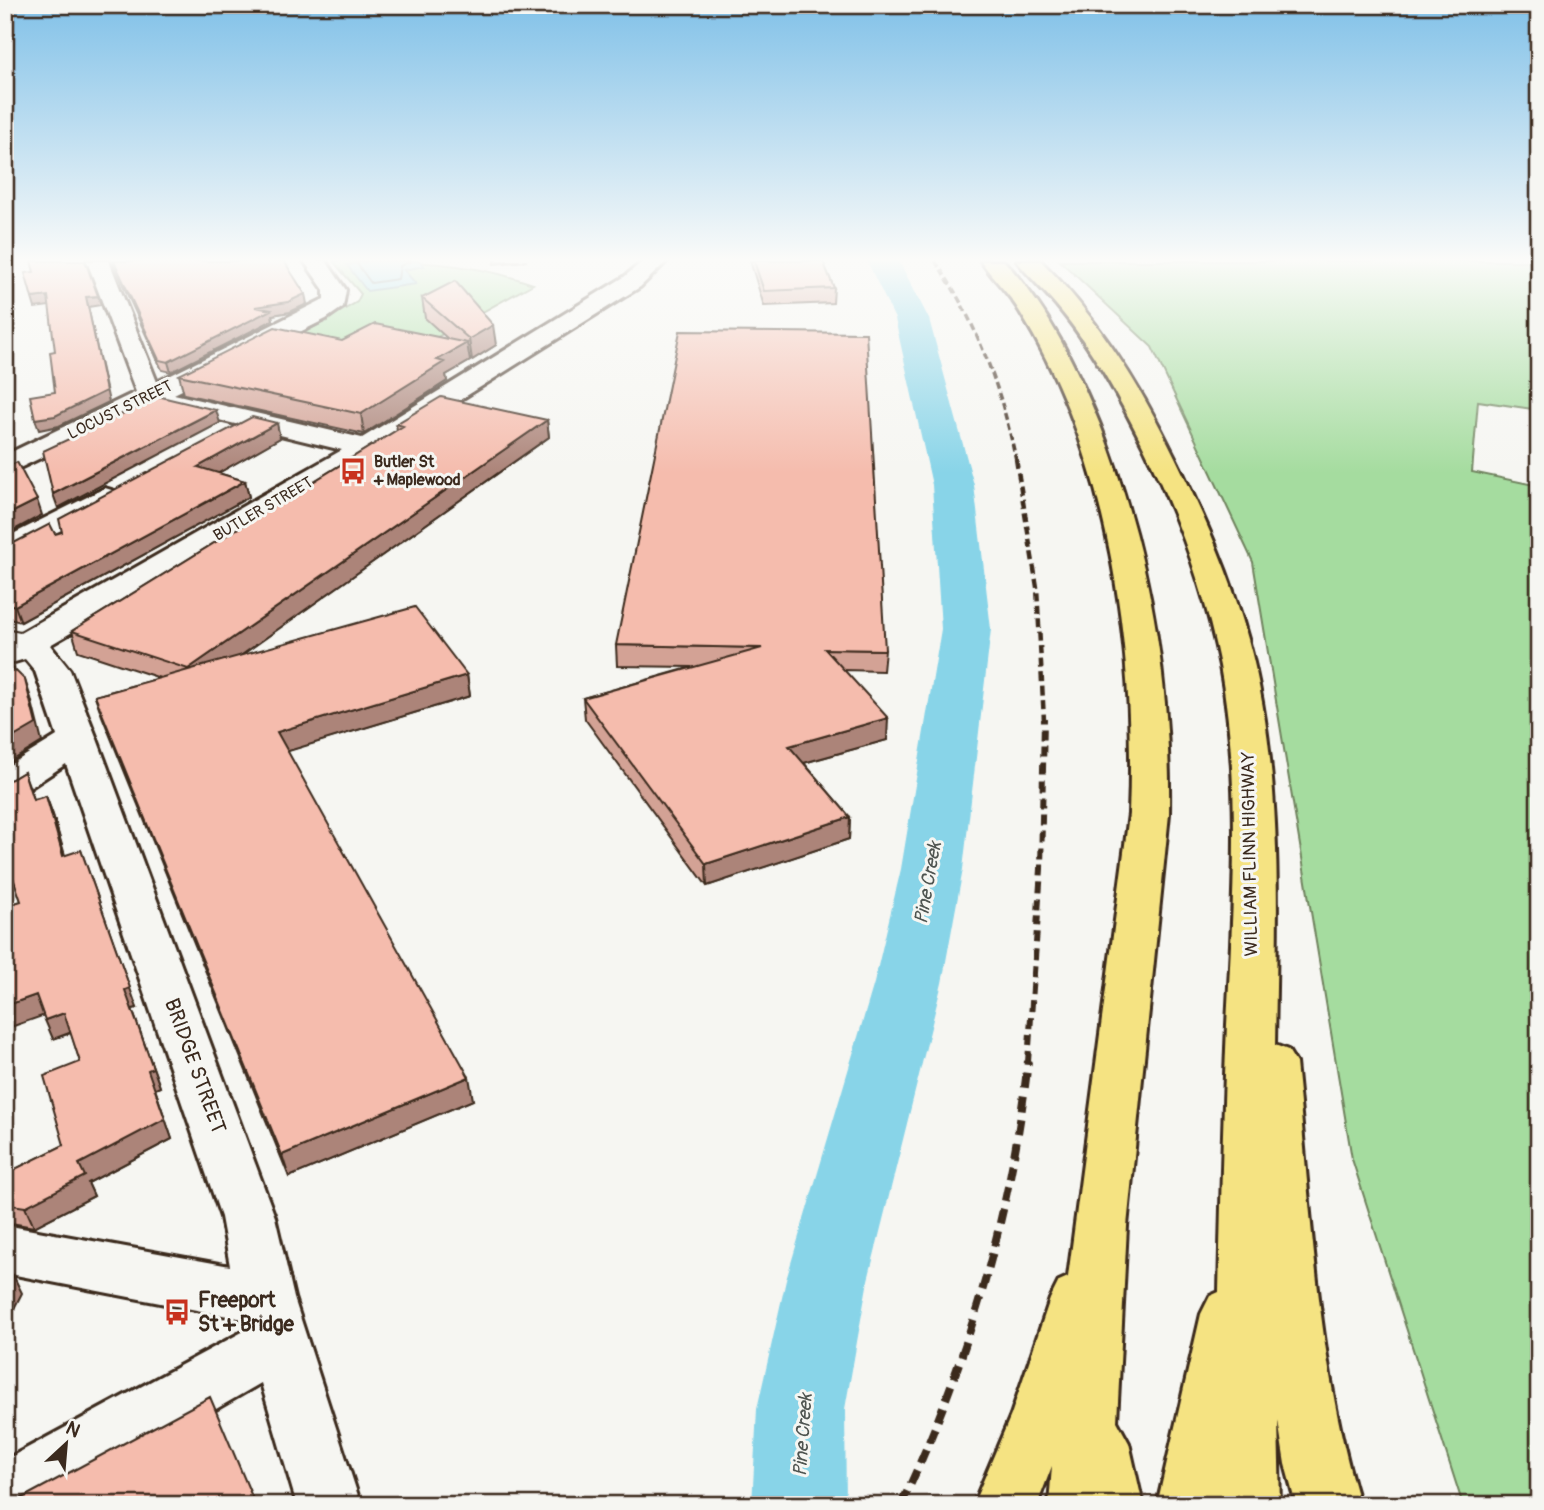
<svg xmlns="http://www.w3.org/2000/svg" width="1544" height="1510" viewBox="0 0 1544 1510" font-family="Pangolin,sans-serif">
<rect width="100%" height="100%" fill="#f6f6f2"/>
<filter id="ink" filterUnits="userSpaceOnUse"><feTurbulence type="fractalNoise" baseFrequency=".0143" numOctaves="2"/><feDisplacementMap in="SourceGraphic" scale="14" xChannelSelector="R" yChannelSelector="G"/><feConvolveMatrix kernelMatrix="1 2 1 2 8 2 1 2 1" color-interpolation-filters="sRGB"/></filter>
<g filter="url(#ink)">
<path fill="#a5dc9f" stroke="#70835e" stroke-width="2" d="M333 261C406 261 463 260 533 284L383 367 282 346 357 302 361 294Z
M1060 261H1539V410L1478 401 1472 472 1539 486V1505H1463L1352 1159 1253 562 1152 347Z"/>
<path fill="#88d4e8" stroke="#699097" stroke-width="2" d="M371 261H420L424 266 404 270 416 284 367 291 347 265Z"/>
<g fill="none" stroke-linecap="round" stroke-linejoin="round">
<path stroke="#5a6e6f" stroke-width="2" d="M355 261 371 283 398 279 400 266 411 261"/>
<path fill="#88d4e8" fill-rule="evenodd" d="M867 261H899L929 319 974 485 991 629 963 869 942 983 868 1280 845 1409 846 1505H752L757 1409 786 1280 874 983 901 869 941 629 932 485 895 319Z"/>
<g stroke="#3b2a1e" stroke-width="6">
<path id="minor" d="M87 261H109L157 382 324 299V290L304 261H326L346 290 343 307 326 319 174 394 362 438 624 277 643 261H667L640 287 318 489 50 645 70 670 97 739 275 1217 294 1298 361 1505H297L261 1383 50 1505H5V1460L246 1330 243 1319 5 1273V1225L230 1266 221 1217 66 764 19 795 5 798V768L57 736 35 671 25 659 5 665V630L20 633 342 450 153 404 5 475V455L136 392Z
M105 488 115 491 120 497 115 503 16 558 5 560V538Z"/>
</g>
<g stroke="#3b2a1e" stroke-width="6">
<path id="highway" d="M981 261H1004C1048 308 1076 366 1100 425 1149 551 1171 679 1169 814L1127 1226 1117 1421 1129 1443 1143 1505H1049L1052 1466 1037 1505H973L1011 1415 1050 1299 1059 1281 1068 1277 1129 814C1136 648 1109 456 1020 312 1009 293 993 279 981 261Z
M1017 261H1041C1098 318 1140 385 1175 457 1204 516 1231 576 1248 639 1284 770 1277 911 1275 1045L1288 1050 1296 1063C1311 1207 1317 1366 1360 1505H1296L1285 1464 1278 1420 1280 1505H1157L1201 1314 1210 1296 1219 1292C1221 1203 1223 1114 1227 1025 1233 906 1242 784 1220 666 1200 564 1156 462 1104 373 1090 350 1075 327 1057 306 1045 291 1029 277 1017 261Z"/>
</g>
<use href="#minor" fill="#f6f6f2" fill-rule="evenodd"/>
<use href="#highway" fill="#f5e382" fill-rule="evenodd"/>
<path stroke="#3b2a1e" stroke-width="3.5" stroke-dasharray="7 3.5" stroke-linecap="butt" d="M935 261C976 319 1002 391 1016 460"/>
<path stroke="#3b2a1e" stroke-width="4.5" stroke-dasharray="9 4.5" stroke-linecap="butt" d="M1016 459 1037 587 1044 721"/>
<path stroke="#3b2a1e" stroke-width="6" stroke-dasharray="11 6" stroke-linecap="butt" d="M1028 1062 1041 869 1044 719"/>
<path stroke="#3b2a1e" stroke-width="8" stroke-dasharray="15 8" stroke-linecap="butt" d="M901 1505C967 1365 1011 1215 1028 1061"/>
</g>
<path fill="#d3a295" stroke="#3b2a1e" stroke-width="2" d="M112 261H284L307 304 290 312 272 315 273 320 171 372 162 370Z
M750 261H823L834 288 833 303 764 306Z
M422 298 496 345 472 360 469 358 470 361 446 375 447 381 364 434 184 394 179 375 342 341 448 339 425 318Z
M547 420 549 437 241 655 467 675 470 696 287 751 473 1100 289 1177 102 716 95 696 160 678 78 651 72 631 397 430 396 424Z
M280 438 218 473 245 481 249 497 21 622 5 618V545L55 534Z
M616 645 885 650 883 671 844 670 887 740 804 763 850 817 849 839 707 886 585 719 583 698 692 667 617 666Z
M24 772 34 799 46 796 53 815 65 855 137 1008 132 1009 160 1087 155 1089 172 1139 88 1183 94 1196 34 1227 5 1222V1174L64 1145 80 1062 71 1033 53 1039 21 901 6 857 12 779Z"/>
<path fill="#ac8479" stroke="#3b2a1e" stroke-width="2" d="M494 261H527L494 264Z
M305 294 307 304 290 312 272 315 273 320 171 372 168 362 255 307Z
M48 296 50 306 35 308 32 298Z
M98 296 101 305 88 307 109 402 59 426 39 430 35 419 106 391 86 297Z
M493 325 496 345 472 360 469 339Z
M467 343 470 361 446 375 447 381 364 434 361 414 437 360Z
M216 410 220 423 58 508 53 494Z
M547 420 549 437 194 689 188 669Z
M277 423 280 438 201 483 198 467Z
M245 481 249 497 21 622 15 606Z
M37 500 42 515 5 535V516Z
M467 675 470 696 282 753 277 732Z
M25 680 31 698 42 742 5 765V742Z
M888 718 887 740 789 767V746Z
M46 796 53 815 70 875 63 856Z
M850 817 849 839 707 886 706 864Z
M81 850 137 1008 132 1009 160 1087 155 1089 172 1139 88 1183 94 1196 34 1227 25 1207 79 1164 148 1070Z
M36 995 45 1015 5 1029V1006Z
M64 1013 72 1032 53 1039 45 1020Z
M469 1077 473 1100 289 1177 282 1155Z
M13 1275 22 1293 5 1326V1290Z
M253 1499 256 1505H244Z"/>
<path fill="#f5bcad" stroke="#3b2a1e" stroke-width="2" d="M31 261H85L98 296 86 297 106 391 55 416 35 419 30 396 55 392 50 352 55 351 48 296 32 298 25 273 34 272Z
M114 261H284L305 294 288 302 255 307 271 310 168 362 159 360Z
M754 261H823L834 288 764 291Z
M455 281 493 325 469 339 422 298Z
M375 324 467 343 437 360 444 362 361 414 179 375 275 327 342 341Z
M680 331 866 333 885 650 825 649 888 718 789 746 850 817 706 864 583 698 762 648 616 645Z
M153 395 216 410 53 494 43 451 150 401 149 397Z
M441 397 547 420 188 669 72 631 403 426 396 424Z
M252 417 277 423 198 467 245 481 15 606 5 603V545L12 544 50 524 55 534 62 532 59 519Z
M17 462 37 500 5 516V468Z
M415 607 467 675 277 732 469 1077 282 1155 95 696Z
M5 665 13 668 25 680 36 724 5 742Z
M24 772 33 800 46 796 63 856 81 850 130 988 125 990 153 1068 148 1070 165 1119 79 1164 85 1176 25 1207 5 1204V1174L64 1145 44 1076 80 1062 64 1013 45 1020 36 995 5 1006V906L21 901 5 854V781L12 779Z
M5 1275H13L5 1290Z
M210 1397 253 1499 244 1505H9Z"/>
</g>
<linearGradient id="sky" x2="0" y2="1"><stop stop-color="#81c1e8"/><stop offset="0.55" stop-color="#fbfbf9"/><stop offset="1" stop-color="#fbfbf9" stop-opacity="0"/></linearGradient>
<rect width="1544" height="473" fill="url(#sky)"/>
<defs>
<g id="bus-bare" transform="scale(2.1)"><path d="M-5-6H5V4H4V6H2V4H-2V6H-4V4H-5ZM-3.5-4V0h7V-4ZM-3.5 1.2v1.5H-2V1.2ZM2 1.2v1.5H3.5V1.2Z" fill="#c8321e" stroke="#f6f6f2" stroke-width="2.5" paint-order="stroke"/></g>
</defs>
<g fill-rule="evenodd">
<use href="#bus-bare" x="353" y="471"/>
<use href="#bus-bare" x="177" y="1312"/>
</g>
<g text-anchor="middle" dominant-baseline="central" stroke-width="6" stroke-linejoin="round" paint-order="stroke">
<g font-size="16" fill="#3b2a1e" stroke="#f6f6f2">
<text transform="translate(120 410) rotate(-26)">LOCUST STREET</text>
<text transform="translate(263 509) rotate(-30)">BUTLER STREET</text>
</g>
<g font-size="16" font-weight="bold" fill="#3b2a1e" stroke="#f6f6f2" text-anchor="start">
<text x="374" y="462">Butler St<tspan x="374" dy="18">+ Maplewood</tspan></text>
</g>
<g font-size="18" fill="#3b2a1e" stroke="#f6f6f2">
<text transform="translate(1250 854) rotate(-91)">WILLIAM FLINN HIGHWAY</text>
</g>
<g font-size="19" font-style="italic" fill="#4e5450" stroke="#f6f6f2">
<text transform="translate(928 883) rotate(-80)">Pine Creek</text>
<text transform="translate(803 1435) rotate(-86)">Pine Creek</text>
</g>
<g font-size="21" fill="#3b2a1e" stroke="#f6f6f2">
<text transform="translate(195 1066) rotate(70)">BRIDGE STREET</text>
</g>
<g font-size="21" font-weight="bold" fill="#3b2a1e" stroke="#f6f6f2" text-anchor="start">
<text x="198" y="1300">Freeport<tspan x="198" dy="24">St + Bridge</tspan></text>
</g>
</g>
<rect width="1544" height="1510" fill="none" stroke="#f6f6f2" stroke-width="28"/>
<rect x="14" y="14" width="1516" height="1482" fill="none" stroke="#3b2a1e" stroke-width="2.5" filter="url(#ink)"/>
<g transform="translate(66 1444) rotate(26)" stroke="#f6f6f2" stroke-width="5" paint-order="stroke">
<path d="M0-5L12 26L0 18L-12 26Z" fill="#3b2a1e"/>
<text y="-10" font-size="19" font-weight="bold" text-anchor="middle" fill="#3b2a1e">N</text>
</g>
</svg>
